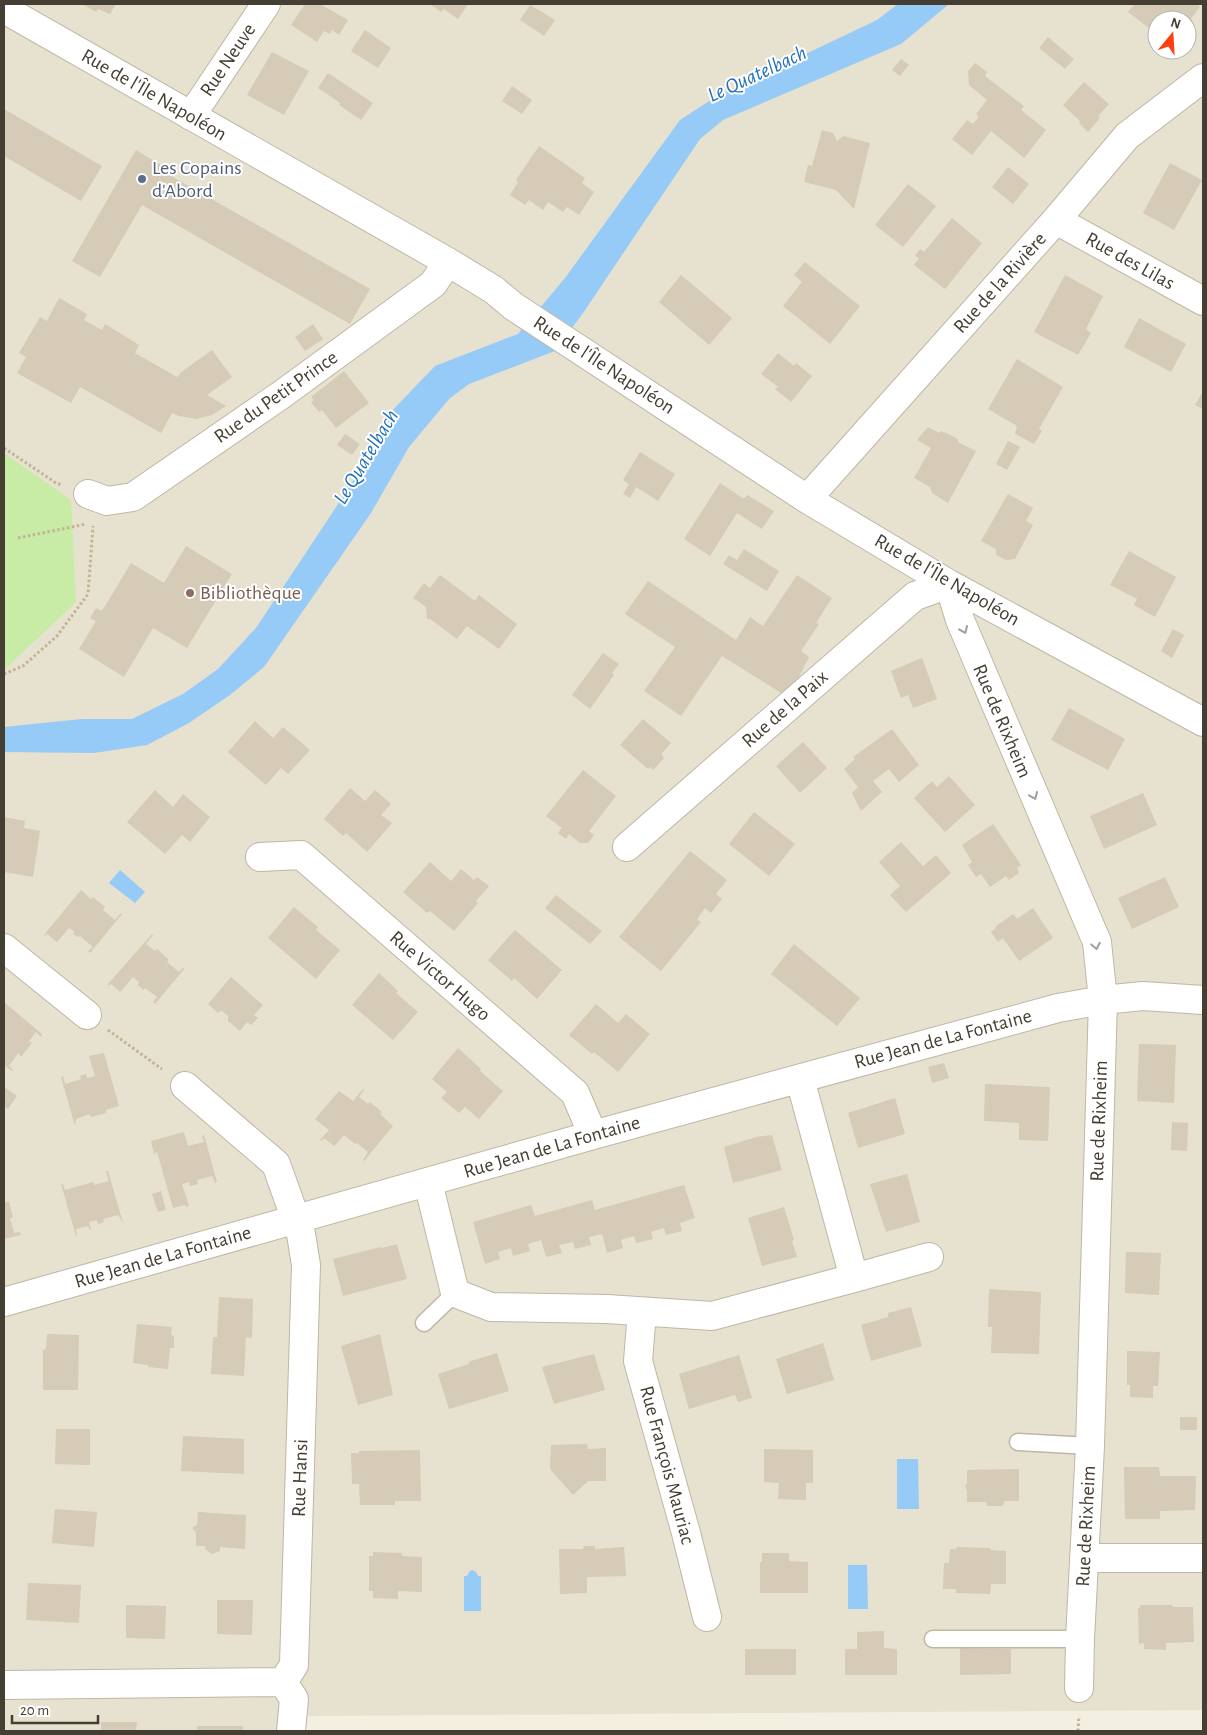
<svg xmlns="http://www.w3.org/2000/svg" width="1207" height="1735" viewBox="0 0 1207 1735" font-family="'Alegreya Sans',sans-serif">
<rect width="100%" height="100%" fill="#f3efe1"/>
<path fill="#e7e1cf" fill-rule="evenodd" d="M4 4H1203V1710L307 1716 305 1731H4ZM1157 20H1187V50H1157Z"/>
<path fill="#c8eca5" d="M4 453 71 500 76 602 4 670Z"/>
<path fill="#96caf7" d="M898 4H949L901 44 723 120 700 139 583 313 555 351 469 384 449 399 409 447 371 513 264 667 230 695 189 723 147 745 94 753 4 752V727L82 719H132L183 694 218 669 256 628 352 483 388 415 435 366 518 334 565 278 680 120 717 96 877 20Z
M120 870 145 892 135 903 109 883Z
M897 1459H918L919 1509H897Z
M848 1565H867L868 1609H848Z
M472 1570 476 1572 478 1576H481V1611H464V1576H467L469 1572Z"/>
<path fill="#d5cbb6" d="M82 4H116L110 14 98 9 96 12Z
M305 4H320L348 20 339 35 332 30 330 34 324 31 317 42 291 25Z
M430 4H468L458 19 444 9 441 12Z
M1135 4H1196L1200 7 1187 24V20H1157V34L1128 12Z
M530 5 555 20 544 36 520 20Z
M365 30 391 48 378 68 351 51Z
M1048 37 1074 59 1065 69 1039 48Z
M272 52 309 71 284 115 247 95Z
M901 59 909 65 900 76 892 70Z
M975 63 987 72 985 76 1024 106 1021 110 1046 130 1024 158 991 131 972 155 952 139 967 120 973 124 979 117 976 114 987 100 969 85 968 71Z
M328 73 373 103 361 120 339 105 340 103 318 88Z
M1084 82 1109 104 1098 116 1100 118 1088 132 1079 123 1080 121 1063 105Z
M512 86 532 100 522 114 502 101Z
M4 109 102 166 81 201 4 156Z
M822 130 833 133 837 141 843 136 870 143 854 209 836 190 804 182 808 165 812 166Z
M539 146 585 178 582 183 594 192 579 215 567 207 563 212 548 202 543 210 529 200 525 205 510 195 518 182 516 180Z
M136 150 166 168 164 172 370 289 350 324 142 205 100 277 72 261Z
M1170 163 1202 180 1174 230 1143 213Z
M1008 167 1029 184 1013 204 992 187Z
M908 184 936 206 903 247 875 225Z
M952 218 982 243 945 289 914 265 919 258 915 256 920 249 924 252Z
M805 262 860 306 830 344 783 306 802 282 794 275Z
M681 275 732 318 709 345 659 302Z
M1065 275 1103 296 1086 329 1091 333 1078 355 1034 332Z
M59 298 87 314 84 320 102 330 105 324 139 345 135 353 177 377 180 374V373L212 350 232 377 207 395 226 406 212 415 196 419 179 416 172 413 161 433 80 387 71 403 17 373 26 357 19 353 40 317 47 321Z
M1139 318 1186 344 1171 372 1124 347Z
M313 324 323 339 305 351 295 337Z
M778 353 794 366 796 363 812 376 791 402 775 389 778 387 761 374Z
M1017 359 1063 387 1039 429 1042 431 1034 444 1015 434 1017 426 988 409Z
M344 371 369 403 336 428 322 410 319 412 311 402 314 400 311 397Z
M1203 391V409L1195 405Z
M928 427 939 433 941 431 950 435 958 439V442L976 451 948 503 932 493 930 487 914 478 931 448 917 440Z
M345 434 360 444 352 455 337 445Z
M1008 441 1020 447 1007 470 996 464Z
M640 452 675 474 658 501 636 487 630 498 623 494 629 484 623 480Z
M720 483 744 499 747 495 774 511 762 529 737 513 710 556 684 539Z
M1008 494 1033 508 1026 521 1033 525 1015 559 1006 560 996 555V549L981 541Z
M186 546 232 574 187 648 153 628 124 677 79 649 96 621 90 618 96 608 102 611 131 563 164 583Z
M744 549 779 571 767 591 723 564 729 555 737 560Z
M1129 551 1176 577 1155 617 1134 605 1137 599 1110 585Z
M440 575 475 601 479 595 517 624 499 649 467 626 457 639 430 619H427L426 607 413 598 424 583 430 588Z
M797 575 832 598 816 623 819 624 801 651 809 657 797 681 781 693 722 656 681 716 644 691 675 647 625 614 648 581 736 640 750 617 763 626Z
M1173 629 1184 635 1172 658 1161 651Z
M603 653 619 664 612 673 614 675 590 709 572 695Z
M922 658 937 699 913 708 908 695 901 698 891 671Z
M1069 708 1125 739 1108 770 1051 740Z
M643 719 671 743 661 754 664 758 653 770 650 767 648 769 620 745Z
M255 721 273 738 283 727 310 750 288 774 281 768 266 785 228 752Z
M892 729 919 765 899 782 889 769 873 781 882 792 861 811 852 793 858 787 844 769 855 759 853 757Z
M803 742 827 768 800 793 776 766Z
M583 770 616 796 589 831 594 835 588 843H580L569 834 566 839 558 833 562 828 546 816Z
M949 776 975 805 945 832 914 798 932 781 937 787Z
M350 788 365 801 375 790 391 804 381 815 392 823 367 852 346 833 343 836 324 819Z
M155 790 173 807 183 794 210 817 190 842 182 835 165 854 127 822Z
M1143 793 1157 825 1104 849 1090 816Z
M754 812 795 844 769 876 729 844Z
M4 817 25 821 24 828 40 831 33 877 4 872Z
M993 824 1021 865 1017 868 1019 873 1009 880 1006 876 990 887 981 874 976 877 968 865 972 862 962 845Z
M901 842 923 866 936 855 951 873 906 912 890 895 900 886 879 862Z
M690 851 727 880 716 894 722 899 711 913 705 908 697 919 701 922 661 971 619 937Z
M430 862 451 881 461 869 474 880 477 877 489 886 476 901 478 903 454 931 430 911 427 913 403 892Z
M1165 877 1179 907 1132 929 1118 898Z
M81 890 91 899 93 897 105 907 103 910 115 920 121 913 122 914 90 953 88 951 93 947 80 936 78 937 73 934 74 931 69 928 57 942 47 934 43 936Z
M556 895 602 931 590 944 545 908Z
M294 907 318 927 316 930 340 950 316 979 268 938Z
M1033 908 1053 938 1019 961 1003 938 998 942 991 932 996 928 995 927 1013 914 1017 919Z
M515 930 562 970 537 999 514 978 512 981 488 960Z
M152 934 153 935 146 944 155 951 157 949 169 960 167 962 179 972 184 967 185 968 155 1004 153 1002 157 997 145 988 143 990 138 985 139 982 133 977 120 992 111 984 109 986 108 984Z
M794 944 860 998 837 1026 771 974Z
M379 973 398 991 396 993 418 1012 393 1040 352 1005Z
M231 977 263 1005 254 1015 258 1018 251 1025 247 1022 240 1031 228 1021V1016L221 1010 218 1013 208 1004Z
M4 1002 42 1034 41 1037 36 1032 29 1041 32 1043 21 1057 18 1053 9 1066 13 1070 12 1071 4 1065Z
M596 1004 618 1023 626 1014 650 1034 618 1072 594 1052 592 1054 569 1035Z
M1139 1044 1176 1045 1174 1103 1137 1101Z
M458 1048 481 1069 480 1071 503 1091 479 1119 465 1107 459 1113 441 1098 447 1092 432 1079Z
M104 1053 119 1106 106 1110V1113L91 1117 90 1114 76 1119 75 1126 61 1077 63 1076 65 1084 81 1079 80 1076 86 1074 87 1078 95 1076 89 1056Z
M944 1063 949 1078 932 1083 928 1067Z
M985 1084 1050 1087 1048 1141 1019 1140V1123L984 1121Z
M4 1087 17 1096 8 1109 4 1106Z
M363 1089 364 1090 359 1097 368 1104 370 1102 382 1112 380 1114 393 1126 364 1161 363 1160 368 1152 357 1143 355 1144 344 1135 334 1146 324 1138 322 1141 320 1140 329 1130 315 1119 339 1091 353 1101Z
M895 1098 905 1134 858 1148 848 1113Z
M1172 1122 1188 1123 1187 1151 1171 1150Z
M184 1132 188 1146 204 1142 202 1136 204 1135 217 1182 215 1183 212 1176 197 1180 198 1184 190 1186 189 1182 182 1184 189 1206 186 1207 185 1205 173 1208 157 1152 154 1154 151 1141Z
M772 1135 782 1170 733 1183 724 1147 756 1137Z
M106 1171H108L123 1223 118 1215 103 1219 104 1222 98 1224 97 1220 89 1222 91 1229 90 1230 88 1226 76 1229 77 1236H76L61 1184H63L65 1190 93 1182 94 1185 109 1181Z
M907 1174 920 1222 886 1232 870 1184Z
M684 1185 695 1218 680 1223 682 1231 666 1235 664 1228 651 1232 653 1239 636 1243 634 1236 621 1240 623 1248 607 1253 602 1234 589 1237 591 1245 575 1249 573 1242 559 1245 562 1253 546 1257 541 1240 528 1244 530 1251 513 1256 511 1248 498 1252 500 1259 485 1264 473 1222 531 1205 535 1216 592 1200 595 1210Z
M161 1191 166 1210 158 1212 152 1194Z
M4 1198 5 1203 9 1201 13 1218H10L14 1233 20 1232 21 1235 4 1239Z
M784 1207 794 1240 792 1241 797 1257 762 1266 748 1218Z
M397 1244 407 1279 343 1296 333 1259 381 1247 382 1248Z
M1126 1252 1161 1253 1159 1295 1125 1293Z
M989 1289 1041 1292 1039 1354 991 1353 992 1327H988Z
M219 1297 253 1299 252 1338 246 1337 244 1376 211 1374 213 1337H217Z
M911 1307 922 1346 871 1361 861 1325 888 1317V1313Z
M137 1324 172 1327 171 1335 174 1336V1348H170L168 1369 148 1367V1365L133 1363Z
M47 1334 79 1335 78 1390H43V1350L46 1349Z
M380 1334 393 1395 358 1405 341 1346Z
M823 1343 834 1380 787 1394 776 1359Z
M1127 1351 1160 1352 1158 1386H1153V1398L1130 1397V1385H1127Z
M497 1353 509 1391 449 1409 438 1374 469 1364 468 1362Z
M594 1354 605 1390 554 1404 542 1367Z
M739 1355 752 1398 738 1402 735 1395 689 1409 679 1374Z
M1180 1417H1197V1430H1180Z
M56 1429H90V1465L55 1464Z
M183 1436 244 1439V1474L181 1471Z
M587 1444 588 1449 606 1448V1481H588L573 1495 550 1469 551 1445Z
M764 1449 813 1450V1483H806V1500L778 1499 779 1483 764 1482Z
M420 1450 421 1501H395V1505H360L359 1484H352L351 1453H359V1451Z
M1124 1467H1159L1160 1476H1196L1195 1510 1160 1511V1519H1125Z
M1019 1469V1501H1004L1003 1506H987L986 1502H967V1491L965 1485 967 1484V1470Z
M55 1509 97 1512 94 1547 52 1543Z
M198 1512 246 1515 245 1549 220 1547V1551L212 1554 205 1549V1546H196V1532L192 1528 197 1525Z
M584 1546H595V1549L624 1547 626 1576 587 1577V1593L560 1594 559 1549H583Z
M957 1547 990 1548V1550L1006 1551V1584H991L990 1594 956 1593V1589H943L944 1563H949L950 1549H956Z
M373 1552 402 1553V1556L422 1557V1592L398 1591V1599L373 1598V1591H369V1556H373Z
M762 1553H789V1561L808 1562V1593H760V1562H762Z
M28 1583 81 1585 79 1623 26 1620Z
M217 1600H253L252 1635 217 1634Z
M126 1605 166 1606 165 1639 126 1638Z
M1140 1605H1172L1173 1607H1193L1194 1642 1166 1643V1650L1144 1649V1643L1139 1644 1138 1608H1140Z
M884 1631V1648L897 1649V1675H845V1649H857V1632Z
M960 1648 1011 1649V1674L960 1675Z
M745 1649H796V1675H745Z
M101 1722H137L136 1731H101Z
M197 1726H243V1731H197Z"/>
<g fill="none" stroke-linecap="round" stroke-linejoin="round">
<g stroke="#bfb7a4" stroke-width="19">
<path id="service" d="M424 1323 455 1293
M1018 1442 1090 1446
M933 1639H1080"/>
</g>
<g stroke="#bfb7a4" stroke-width="30">
<path id="minor" d="M4 9 448 262 494 290 513 306 807 499 949 584 1203 722
M191 116 266 4
M1056 220 1203 301
M88 494 107 501 133 497 281 395 433 284 448 262
M807 499 1056 220 1127 136 1203 78
M627 847 915 596 949 584 960 620 1097 942 1103 1000 1090 1446 1080 1639 1079 1688
M260 857 301 855 575 1093 593 1135
M4 948 87 1015
M185 1086 276 1164 301 1234 306 1265 294 1665 283 1682
M428 1182 455 1293 491 1307 607 1309 712 1316 854 1278 800 1079
M854 1278 929 1257
M4 1302 593 1135 1058 1008 1103 1000 1143 996 1203 1000
M642 1312 638 1361 686 1533 707 1617
M1084 1558H1203
M283 1682 294 1699 291 1731
M4 1685 283 1682"/>
</g>
<path stroke="#c2b493" stroke-width="3" stroke-dasharray="2.5 2.5" stroke-linecap="butt" d="M4 448 56 483 62 485
M18 538 86 524
M4 674 23 666 57 636 88 594 93 526
M108 1030 162 1069
M1078 1731 1079 1716"/>
<use href="#service" stroke="#fff" stroke-width="16"/>
<use href="#minor" stroke="#fff" stroke-width="28"/>
</g>
<defs><path id="oneway-chevron" d="M-2-3.5L2.5 0L-2 3.5" fill="none" stroke-width="1.6" stroke-linecap="round" stroke-linejoin="round" transform="scale(1.25)"/></defs>
<g stroke="#a29e98">
<use href="#oneway-chevron" transform="translate(964 630) rotate(67)"/>
<use href="#oneway-chevron" transform="translate(1034 796) rotate(67)"/>
<use href="#oneway-chevron" transform="translate(1096 946) rotate(79)"/>
</g>
<circle fill="#5c6f8a" stroke="#fff" stroke-width="2" cx="142" cy="179" r="5"/>
<circle fill="#8d6e63" stroke="#fff" stroke-width="2" cx="190" cy="593" r="5"/>
<g text-anchor="middle" dominant-baseline="central" stroke-width="4" stroke-linejoin="round" paint-order="stroke">
<g font-size="20" fill="#453e32" stroke="#fff">
<text transform="translate(228 60) rotate(-56)">Rue Neuve</text>
<text transform="translate(154 95) rotate(30)">Rue de l'Île Napoléon</text>
<text transform="translate(1130 261) rotate(29)">Rue des Lilas</text>
<text transform="translate(1000 283) rotate(-48)">Rue de la Rivière</text>
<text transform="translate(604 365) rotate(33)">Rue de l'Île Napoléon</text>
<text transform="translate(276 397) rotate(-35)">Rue du Petit Prince</text>
<text transform="translate(947 580) rotate(30)">Rue de l'Île Napoléon</text>
<text transform="translate(785 709) rotate(-41)">Rue de la Paix</text>
<text transform="translate(1002 721) rotate(67)">Rue de Rixheim</text>
<text transform="translate(440 976) rotate(41)">Rue Victor Hugo</text>
<text transform="translate(943 1039) rotate(-15)">Rue Jean de La Fontaine</text>
<text transform="translate(1099 1121) rotate(-88)">Rue de Rixheim</text>
<text transform="translate(552 1147) rotate(-16)">Rue Jean de La Fontaine</text>
<text transform="translate(163 1257) rotate(-16)">Rue Jean de La Fontaine</text>
<text transform="translate(667 1465) rotate(75)">Rue François Mauriac</text>
<text transform="translate(300 1478) rotate(-88)">Rue Hansi</text>
<text transform="translate(1086 1526) rotate(-87)">Rue de Rixheim</text>
</g>
<g font-size="20" fill="#4e5e75" stroke="#fff" text-anchor="start">
<text x="152" y="168">Les Copains<tspan x="152" dy="23">d'Abord</tspan></text>
</g>
<g font-size="20" fill="#785e54" stroke="#fff" text-anchor="start">
<text x="200" y="593">Bibliothèque</text>
</g>
<g font-size="21" font-style="italic" fill="#2170ba" stroke="#fff">
<text transform="translate(757 74) rotate(-25)">Le Quatelbach</text>
<text transform="translate(366 457) rotate(-59)">Le Quatelbach</text>
</g>
</g>
<rect width="1207" height="1735" fill="none" stroke="#453e32" stroke-width="10"/>
<g transform="translate(1172 35) rotate(18)"><circle r="24" fill="#ffffff" stroke="#b5b2ad"/>
<path d="M0-4L9 19L0 12L-9 19Z" fill="#ff3f0c"/>
<text y="-8" font-size="14" font-weight="bold" text-anchor="middle" fill="#453e32">N</text>
</g>
<path d="M12 1715v8h86v-8" fill="none" stroke="#453e32" stroke-width="2.5"/>
<text x="20" y="1715" font-size="15" fill="#453e32" stroke="#ffffff" stroke-width="4" paint-order="stroke">20 m</text>
</svg>
